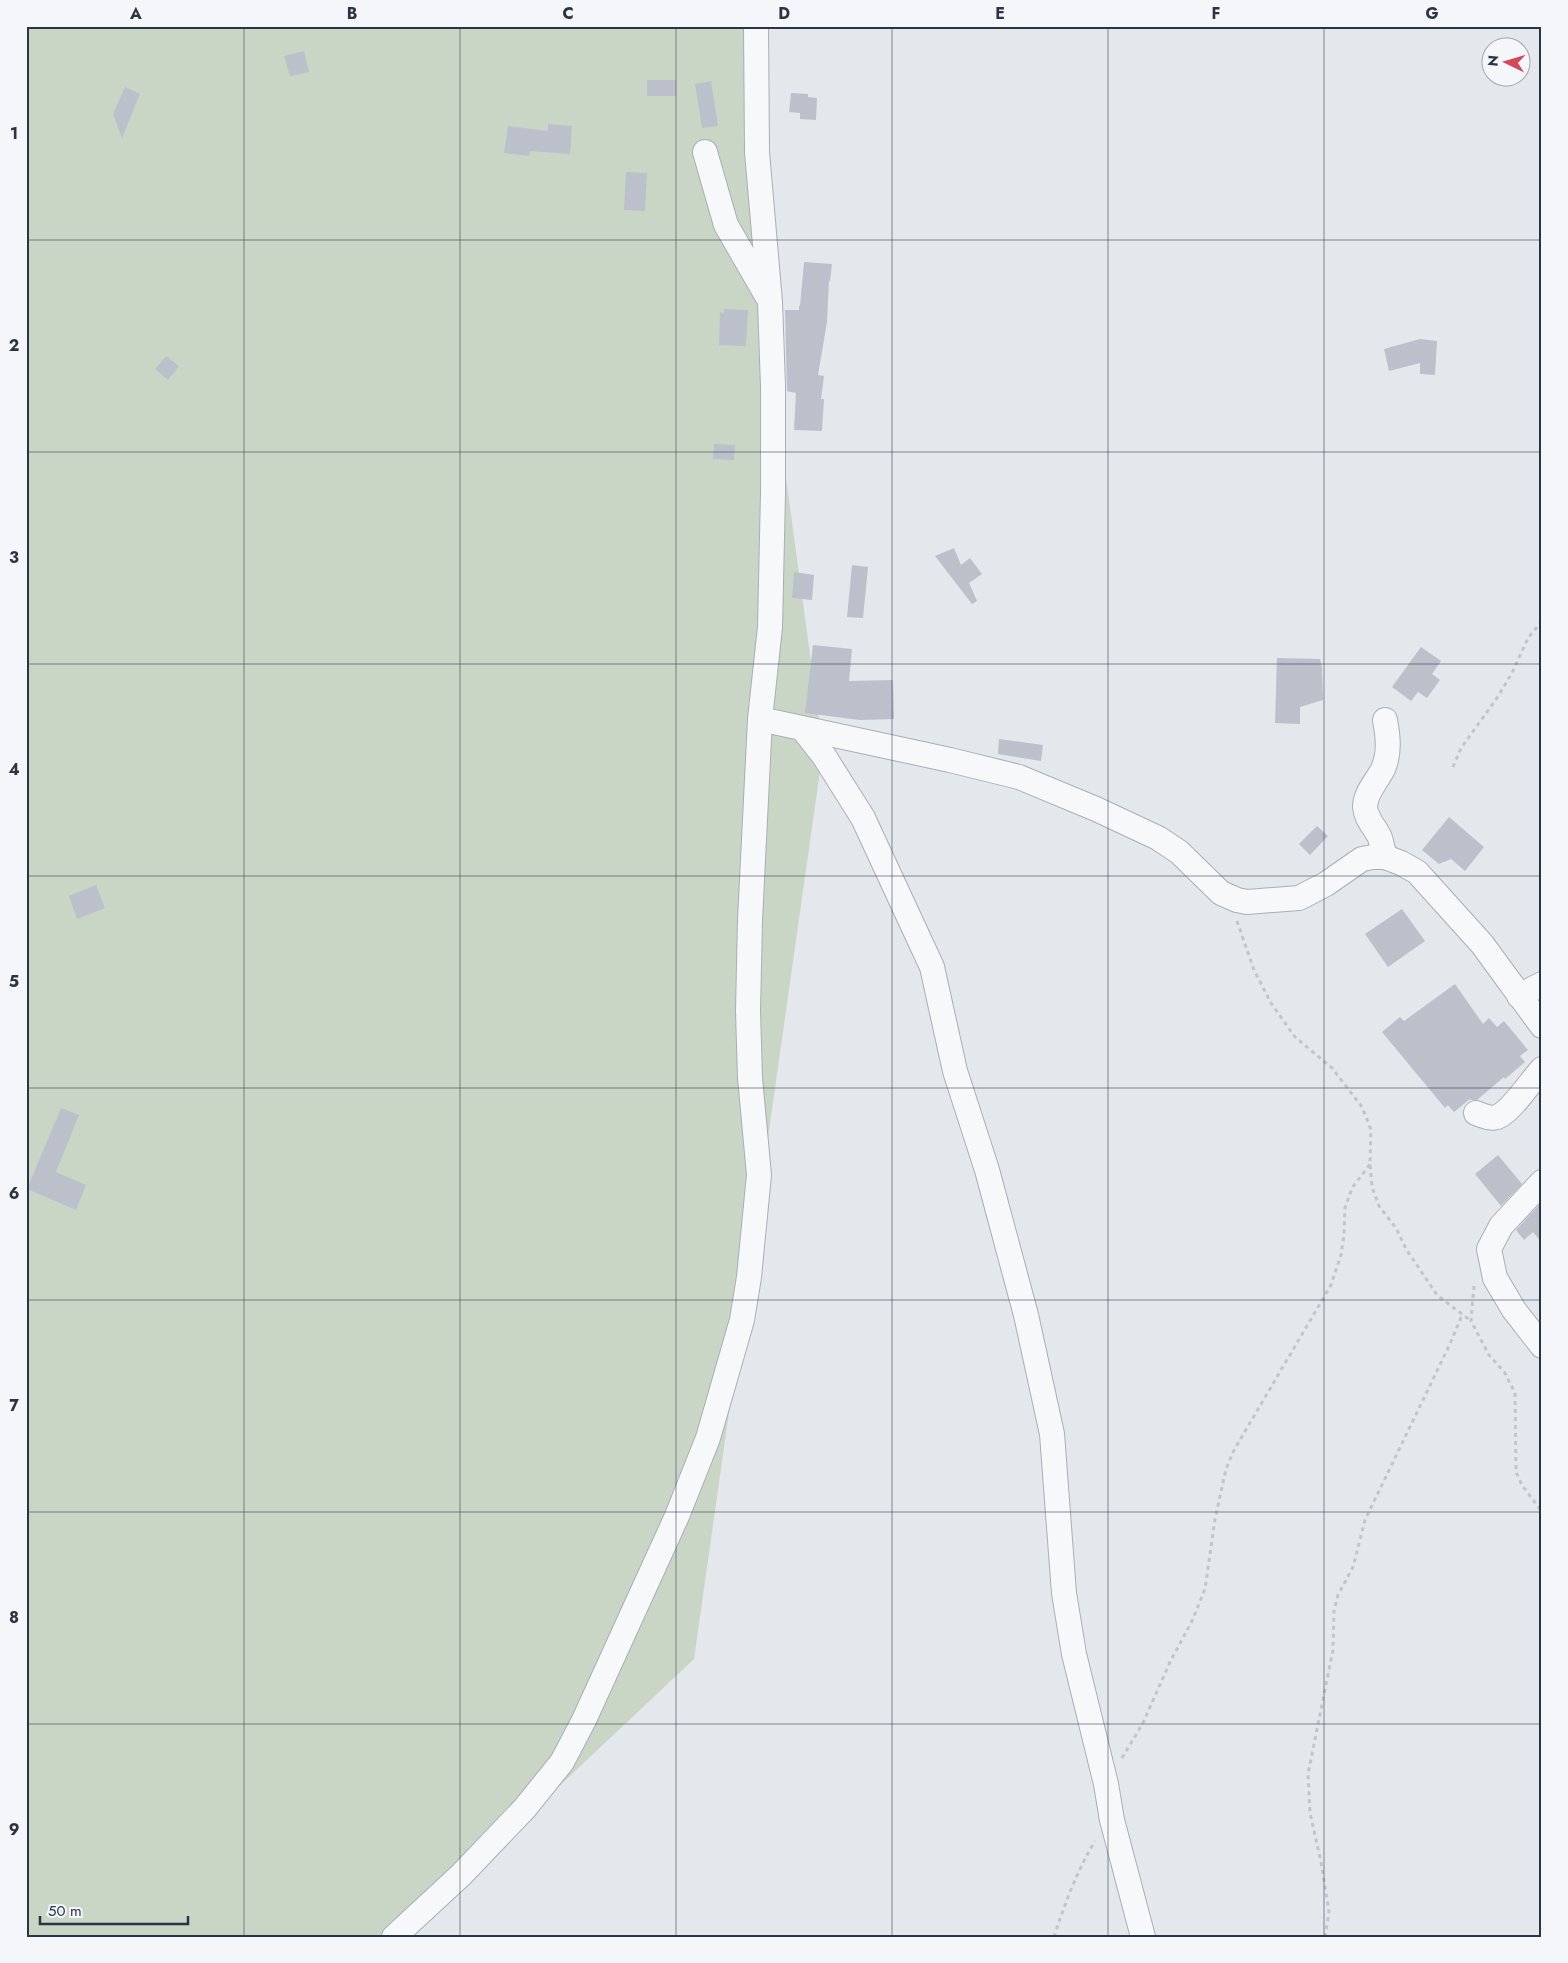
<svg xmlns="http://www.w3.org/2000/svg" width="1568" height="1963" viewBox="0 0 1568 1963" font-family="Jost,sans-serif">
<rect width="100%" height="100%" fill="#e4e7ec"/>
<path fill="#c9d6c5" d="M26 26H758L764 316 823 750 694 1659 399 1937H26Z"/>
<path fill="#bbc0ca" d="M304 51 309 72 290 76 284 56Z
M647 80H676V96H647Z
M711 81 718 126 702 128 695 84Z
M125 87 140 94 122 138 113 114Z
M791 93 808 94V97L817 98 816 120 800 119V113L789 112Z
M548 124 572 126 570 154 530 151 529 156 504 153 508 126 548 131Z
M626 172 647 173 645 211 624 210Z
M804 262 832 264 830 281H829L827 322 818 375 824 376 821 399H824L822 431 794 430 796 393 787 391 785 310H799V306H800Z
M724 309 748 310 746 346 719 345 720 312 724 313Z
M1420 339 1437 341 1435 375 1420 374V363L1389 371 1384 349Z
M166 356 179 366 168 380 155 369Z
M714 444 735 445 734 460 713 459Z
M954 548 961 565 970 558 982 574 969 583 977 601 972 604 935 556Z
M852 565 868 567 863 618 847 617Z
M794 572 814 575 812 600 792 598Z
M813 645 852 649 849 681 893 680 894 719 860 720 805 713Z
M1421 647 1441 661 1432 674 1440 680 1427 698 1418 692 1411 701 1392 687Z
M1277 658 1320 659 1322 667 1323 700 1300 707V724L1275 723Z
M999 739 1043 745 1041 761 998 754Z
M1449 817 1484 847 1465 871 1451 859 1439 864 1422 850Z
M1317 826 1328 836 1310 855 1299 844Z
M96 885 105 908 77 919 69 896Z
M1402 909 1425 941 1388 967 1365 934Z
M1455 984 1483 1024 1489 1018 1497 1027 1504 1021 1528 1050 1520 1056 1525 1062 1505 1079 1504 1077 1477 1100H1471L1470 1099 1454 1112 1448 1105 1445 1108 1382 1032 1400 1017 1404 1021Z
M61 1108 79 1115 56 1172 86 1185 76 1210 27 1189Z
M1498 1155 1522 1184 1501 1206 1475 1174Z
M1539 1205 1542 1209V1243L1533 1232 1524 1240 1516 1230Z"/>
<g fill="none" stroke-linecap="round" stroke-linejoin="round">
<g stroke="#a9aeb7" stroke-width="26">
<path id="minor" d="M705 152 726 225 767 296
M760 719 950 760 1019 777 1096 809 1158 838 1179 852 1221 893 1237 900 1247 902 1299 898 1326 884 1362 859 1373 857H1385L1401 863 1417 872 1482 944 1542 1026
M1385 720C1388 736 1390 753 1383 769 1377 781 1365 793 1365 807 1366 820 1376 828 1380 838 1382 844 1383 851 1385 857
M802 728 824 756 863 818 932 967 955 1071 987 1170 1026 1315 1052 1434 1064 1593 1074 1654 1106 1784 1112 1820 1143 1937
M1519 996 1542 984
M1476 1113C1484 1116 1492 1120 1499 1116 1512 1110 1531 1081 1542 1069
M1542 1182 1501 1226 1489 1249 1495 1278 1514 1310 1542 1346
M394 1937 461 1875 525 1808 562 1762 584 1720 677 1516 708 1438 742 1320 749 1277 759 1175 750 1078 748 1011 750 920 760 719 770 627 773 493V386L770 302 757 152 756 26"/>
</g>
<path stroke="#c2c5cb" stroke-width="3" stroke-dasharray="4 4" stroke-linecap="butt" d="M1453 767 1461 748 1497 698 1512 673 1528 638 1542 621
M1237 921 1254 970 1271 1003 1295 1037 1332 1068 1362 1107 1371 1130 1370 1164 1372 1187 1379 1206 1396 1228 1406 1249 1437 1295 1471 1321
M1474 1286 1471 1321 1489 1355 1505 1373 1515 1393 1516 1472 1522 1485 1542 1512
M1122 1758 1143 1723 1170 1662 1192 1621 1205 1589 1215 1519 1226 1469 1234 1450 1331 1285 1341 1255 1344 1235 1345 1208 1352 1188 1370 1164
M1054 1937C1065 1903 1077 1871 1095 1841
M1325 1937 1329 1912 1321 1862 1310 1813 1308 1774 1333 1650 1334 1611 1338 1595 1353 1567 1365 1520 1450 1344 1462 1315"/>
<use href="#minor" stroke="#f7f8fa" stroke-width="24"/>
</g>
<path fill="none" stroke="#2b3445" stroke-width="1" stroke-opacity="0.55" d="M244 26V1937M460 26V1937M676 26V1937M892 26V1937M1108 26V1937M1324 26V1937M26 240H1542M26 452H1542M26 664H1542M26 876H1542M26 1088H1542M26 1300H1542M26 1512H1542M26 1724H1542"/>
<rect width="1568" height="1963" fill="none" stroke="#f4f6f9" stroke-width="55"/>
<g transform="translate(1506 62) rotate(275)"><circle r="24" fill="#f4f6f9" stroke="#a4a8b1"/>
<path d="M0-4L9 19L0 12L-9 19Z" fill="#d1495b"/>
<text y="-8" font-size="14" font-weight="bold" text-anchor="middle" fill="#2b3445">N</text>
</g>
<path d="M40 1916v8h148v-8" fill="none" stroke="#2b3445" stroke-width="2.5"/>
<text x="48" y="1916" font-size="15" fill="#2b3445" stroke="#f4f6f9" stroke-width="4" paint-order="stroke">50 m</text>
<rect x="28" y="28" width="1512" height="1908" fill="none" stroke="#2b3445" stroke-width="2"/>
<g font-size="16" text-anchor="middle" font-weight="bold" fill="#2b3445">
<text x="136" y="19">A</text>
<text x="352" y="19">B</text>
<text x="568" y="19">C</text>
<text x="784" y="19">D</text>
<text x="1000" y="19">E</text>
<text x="1216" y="19">F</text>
<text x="1432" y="19">G</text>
<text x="14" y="139">1</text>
<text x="14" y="351">2</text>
<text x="14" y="563">3</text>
<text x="14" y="775">4</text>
<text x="14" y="987">5</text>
<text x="14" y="1199">6</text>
<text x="14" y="1411">7</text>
<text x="14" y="1623">8</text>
<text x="14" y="1835">9</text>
</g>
</svg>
